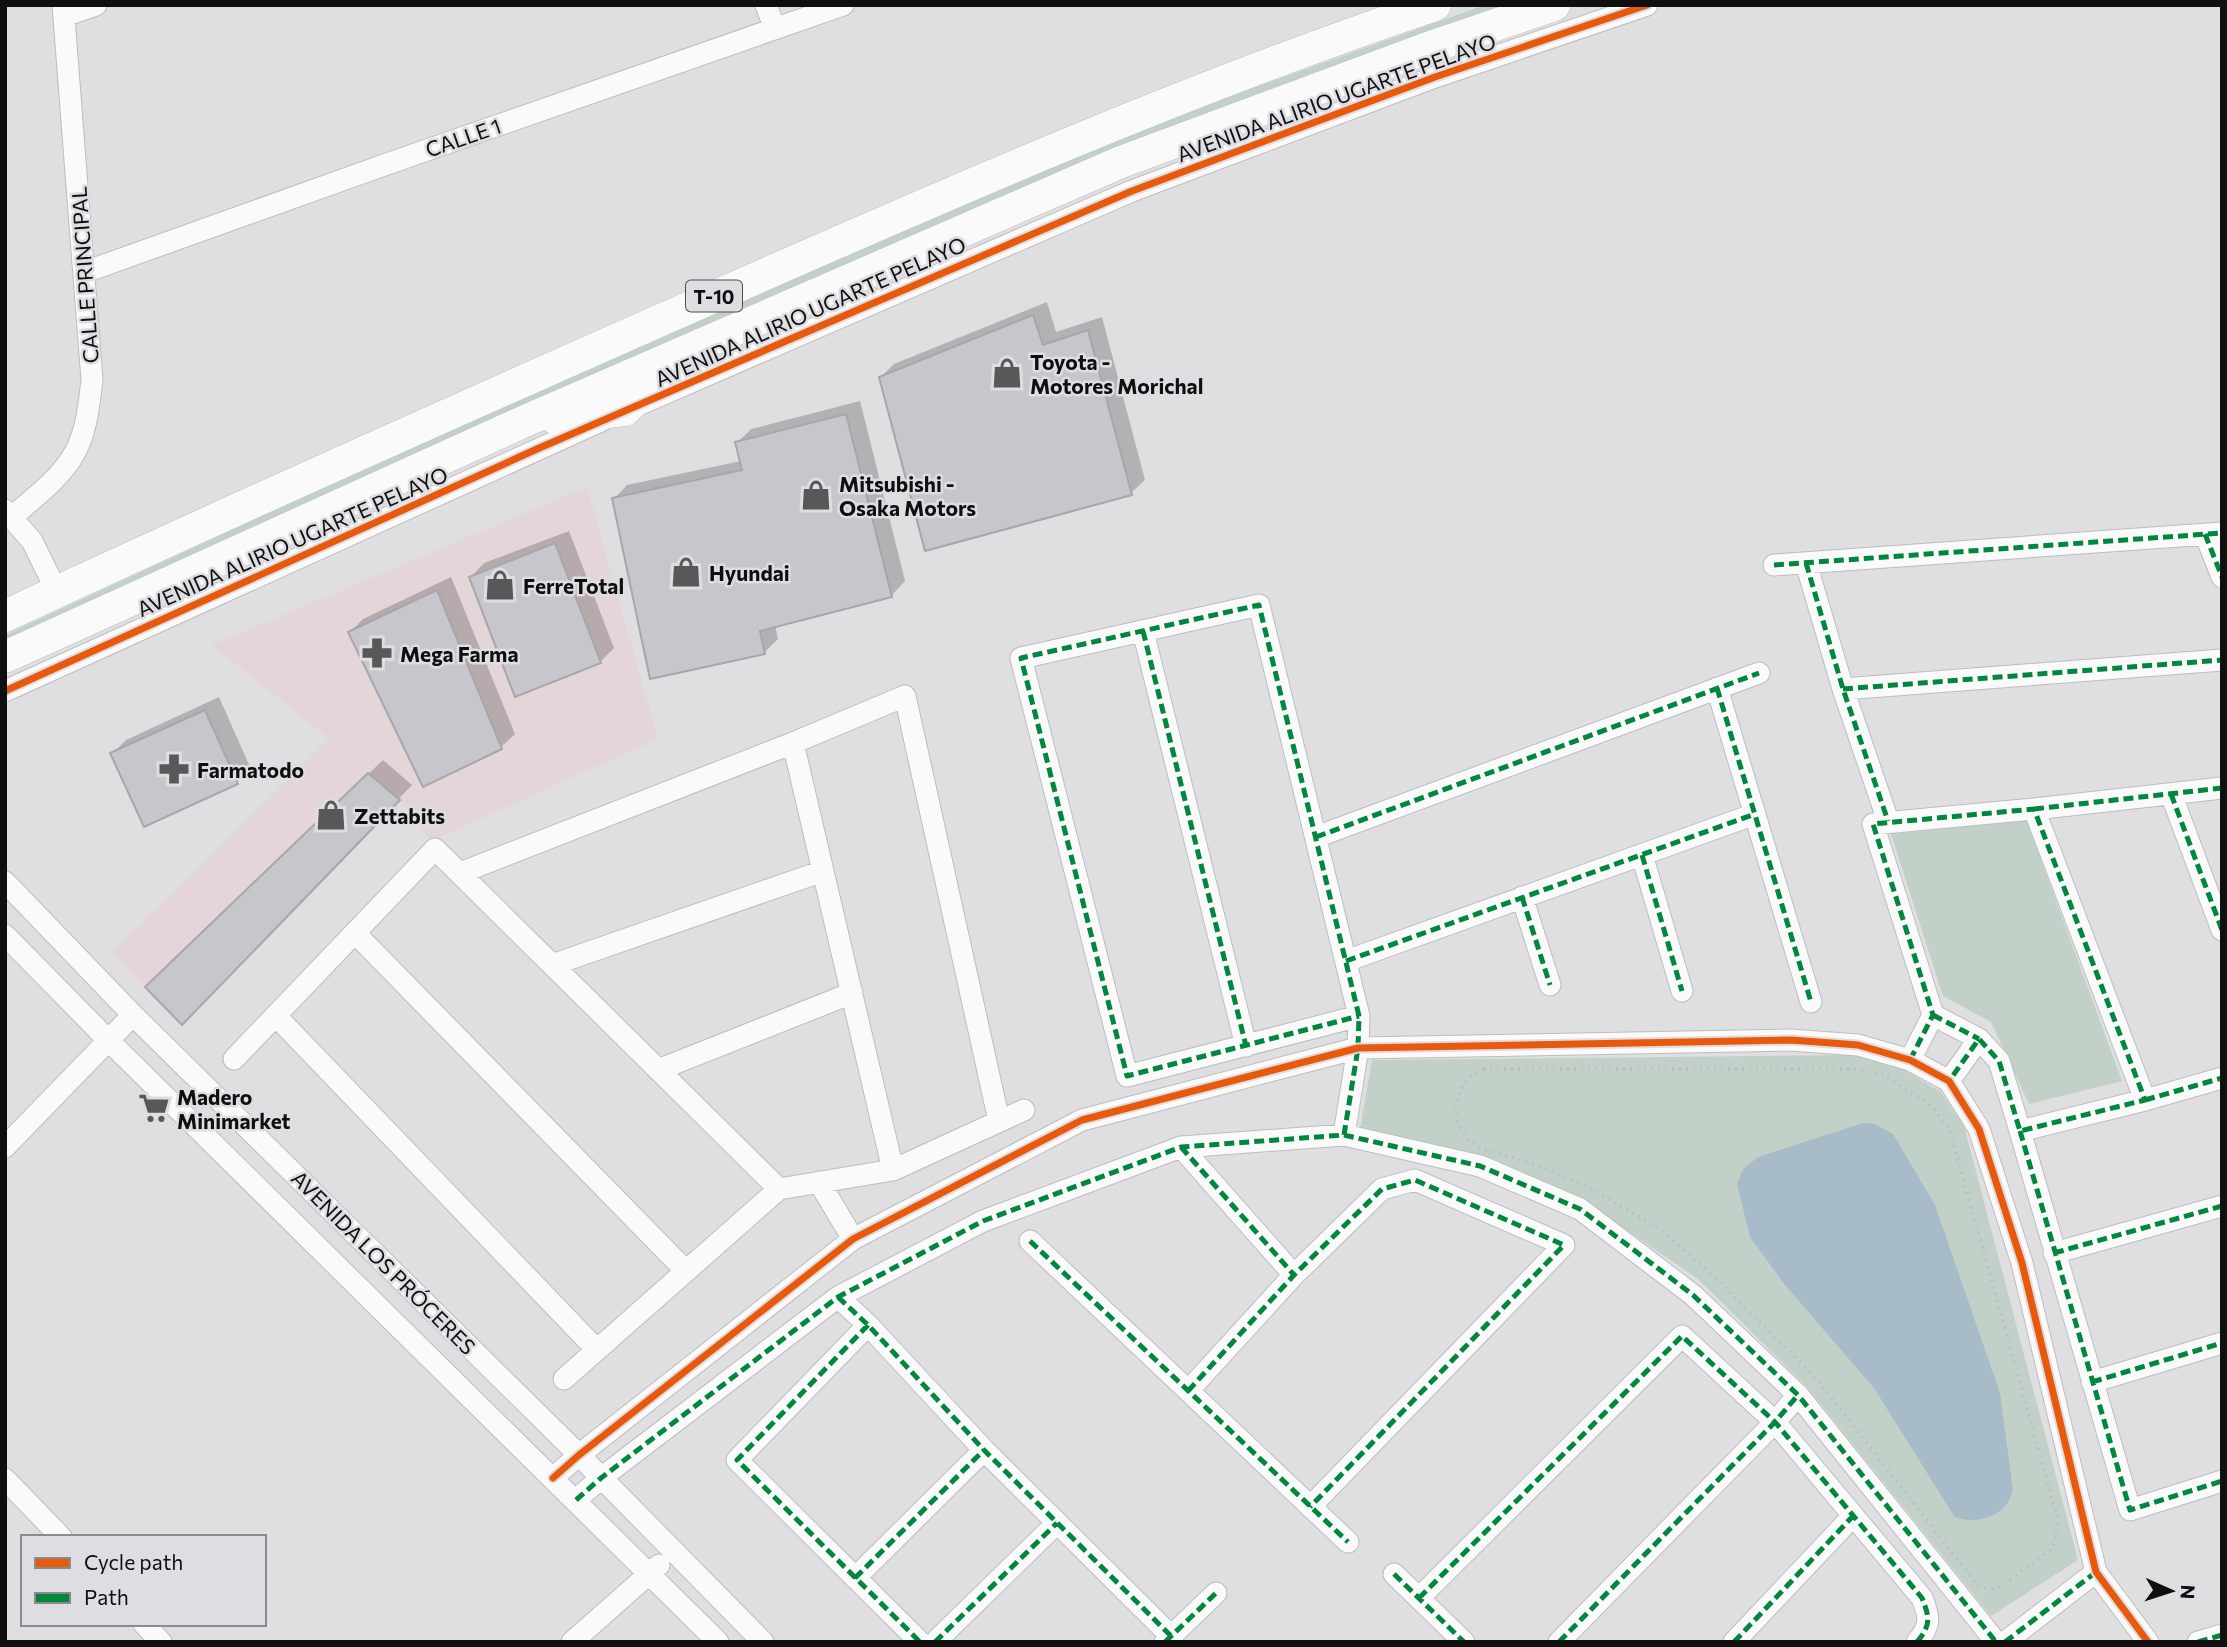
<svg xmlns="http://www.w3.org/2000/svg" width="2227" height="1647" viewBox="0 0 2227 1647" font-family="Commissioner,sans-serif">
<rect width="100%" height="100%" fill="#dfdfe1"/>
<path fill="#e4d5d8" d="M587 487 658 739 431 841 400 800 182 1025 112 953 329 739 212 645Z"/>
<path fill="#c2d1c8" d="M1485 5H1516L5 645V635L478 416 1000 188 1161 121Z
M2026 819 2122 1081 2029 1104 1991 1022 1943 996 1891 834Z
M1853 1055 1904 1070 1941 1092 1964 1126 2078 1560 1991 1616 1807 1387 1699 1280 1586 1202 1495 1160 1360 1129 1372 1060Z"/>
<path fill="#a8bbc9" d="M1863 1123 1875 1124 1893 1134 1935 1205 2000 1393 2013 1490C2010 1499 2006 1508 1997 1513 1987 1520 1964 1523 1954 1516L1874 1388 1785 1285 1750 1237 1737 1184 1743 1169 1758 1157Z"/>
<path fill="#0003" d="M1047 302 1056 332 1102 317 1145 480 1131 493 881 377 894 364Z
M860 401 905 581 892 595 775 625 778 639 764 653 614 499 627 485 741 461 737 443 751 429Z
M569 531 614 648 600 662 471 577 484 563Z
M451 577 515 734 501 747 350 632 363 619Z
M219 697 251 769 237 782 145 825 112 754 126 740Z
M383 760 412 785 182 1022 161 973Z"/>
<path fill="#c6c6cc" stroke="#a7a7a9" stroke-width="2" d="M1033 315 1043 345 1088 330 1132 495 925 551 879 377Z
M846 414 892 597 760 631 765 654 650 679 612 498 742 470 735 442Z
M555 543 601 663 515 697 469 577Z
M437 590 502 749 423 787 348 632Z
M205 710 238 784 144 827 110 753Z
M368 773 400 800 182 1025 145 987Z"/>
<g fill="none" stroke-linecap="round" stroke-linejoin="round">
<g stroke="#bdbdbf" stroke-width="23">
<path id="minor" d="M766 5 775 29
M64 16 96 5
M85 272 387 164 843 5
M638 405 1132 191 1435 77 1647 5
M5 510 32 541 57 592
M12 517C32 499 56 482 71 459 86 437 89 406 92 380L63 5
M2205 534 2222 577
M1806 563 1843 689 1888 821
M1774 565 2222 533
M1143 631 1246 1046
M1717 688 1811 1002
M1843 689 2222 660
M5 691 603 420
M793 743 893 1170
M2171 794 2222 930
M2034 809 2222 788
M1316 837 1759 673
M1642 855 1682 991
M460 873 793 743 905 696 999 1121
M5 882 133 1015 579 1455 763 1642
M1522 897 1550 985
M355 933 686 1271
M5 935 109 1041 718 1642
M1346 961 1755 814
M552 965 823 871
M1933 1015 1979 1039
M276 1016 597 1350
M234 1059 435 849 779 1189
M1910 1060 1933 1015 1873 824 2034 809 2145 1100 2020 1131 1999 1061 1979 1039 1949 1081
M658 1070 852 993
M2145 1100 2222 1078
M2020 1131 2130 1510 2222 1481
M1344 1135 1358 1048 1359 1016 1259 605 1021 658 1127 1076 1359 1016
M5 1147 133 1015
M1181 1147 1294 1275
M819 1182 853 1239
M1030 1241 1348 1542
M2054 1253 2222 1206
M838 1297 868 1325 984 1450 1171 1636
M868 1325 737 1460 920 1642
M564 1379 779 1189 893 1170 1024 1110
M2092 1382 2222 1343
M1188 1391 1294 1275 1382 1189 1415 1180 1564 1245 1310 1507
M553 1478 579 1455 853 1239 1082 1120 1358 1048 1791 1040 1858 1045 1910 1060 1949 1081 1979 1129 2022 1263 2096 1572 2148 1642
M5 1479 61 1537
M576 1500 601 1478 838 1297 983 1221 1181 1147 1344 1135 1480 1166 1580 1209 1693 1295 1798 1395 1996 1642
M1394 1574 1464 1642
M855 1578 984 1450
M1419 1598 1682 1336 1775 1422 1922 1598C1930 1618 1931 1625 1917 1642
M144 1624 161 1642
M572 1642 659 1565
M935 1642 1057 1523
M1165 1642 1216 1593
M1559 1642 1775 1422 1798 1395
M1734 1642 1853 1516
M2005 1642 2096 1572
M2198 1642 2222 1635"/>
</g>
<g stroke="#bdbdbf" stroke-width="33">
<path id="highway" d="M555 418 625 410 673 363
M5 616C239 507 475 402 711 298 949 193 1188 88 1435 5
M5 657 525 421 1121 162 1425 49 1554 5"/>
</g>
<path stroke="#bfbfc0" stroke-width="3.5" stroke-dasharray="2 5" stroke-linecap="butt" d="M1483 1069H1853L1885 1075 1931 1106 1949 1128 2057 1516 2055 1541 2050 1550 2001 1587 1992 1589 1978 1586 1816 1378 1710 1273 1662 1231 1594 1190 1538 1165 1480 1148 1467 1138 1458 1123 1456 1107 1460 1091 1469 1078Z"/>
<use href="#minor" stroke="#fafafa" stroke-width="21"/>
<use href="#highway" stroke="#fafafa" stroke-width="32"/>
<path stroke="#00873e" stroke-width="5" stroke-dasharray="10 5" stroke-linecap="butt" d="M2205 534 2222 577
M1806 563 1843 689 1888 821
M1774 565 2222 533
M1143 631 1246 1046
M1717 688 1811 1002
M1843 689 2222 660
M2171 794 2222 930
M2034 809 2222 788
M1316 837 1759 673
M1642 855 1682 991
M1522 897 1550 985
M1346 961 1755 814
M1933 1015 1979 1039
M1910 1060 1933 1015 1873 824 2034 809 2145 1100 2020 1131 1999 1061 1979 1039 1949 1081
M2145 1100 2222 1078
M2020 1131 2130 1510 2222 1481
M1344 1135 1358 1048 1359 1016 1259 605 1021 658 1127 1076 1359 1016
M1181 1147 1294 1275
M1030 1241 1348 1542
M2054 1253 2222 1206
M838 1297 868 1325 984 1450 1171 1636
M868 1325 737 1460 920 1642
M2092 1382 2222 1343
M1188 1391 1294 1275 1382 1189 1415 1180 1564 1245 1310 1507
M576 1500 601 1478 838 1297 983 1221 1181 1147 1344 1135 1480 1166 1580 1209 1693 1295 1798 1395 1996 1642
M1394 1574 1464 1642
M855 1578 984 1450
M1419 1598 1682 1336 1775 1422 1922 1598C1930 1618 1931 1625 1917 1642
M935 1642 1057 1523
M1165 1642 1216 1593
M1559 1642 1775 1422 1798 1395
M1734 1642 1853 1516
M2005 1642 2096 1572
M2198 1642 2222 1635"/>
<g stroke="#dedee2" stroke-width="11">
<path id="cycleway" d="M5 691 537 449 1132 191 1435 77 1647 5
M553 1478 579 1455 853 1239 1082 1120 1358 1048 1791 1040 1858 1045 1910 1060 1949 1081 1979 1129 2022 1263 2096 1572 2148 1642"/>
</g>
<use href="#cycleway" stroke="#e8590c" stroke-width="7"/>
</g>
<defs>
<g id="shop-bare" transform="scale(2.415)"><path d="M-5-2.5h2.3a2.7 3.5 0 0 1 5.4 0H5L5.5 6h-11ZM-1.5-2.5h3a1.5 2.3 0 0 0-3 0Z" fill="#585859" stroke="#dedee2" stroke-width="2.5" paint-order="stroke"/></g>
<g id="pharmacy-bare" transform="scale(2.415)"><path d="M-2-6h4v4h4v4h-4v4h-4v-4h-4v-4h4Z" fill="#585859" stroke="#dedee2" stroke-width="2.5" paint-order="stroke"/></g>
<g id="supermarket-bare" transform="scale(2.415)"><path d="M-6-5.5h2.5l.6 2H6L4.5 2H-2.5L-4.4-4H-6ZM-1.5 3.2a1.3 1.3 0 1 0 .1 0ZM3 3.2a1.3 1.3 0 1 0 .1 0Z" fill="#585859" stroke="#dedee2" stroke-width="2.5" paint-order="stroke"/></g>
</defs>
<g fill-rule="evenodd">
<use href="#shop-bare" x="1007" y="373"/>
<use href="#shop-bare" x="816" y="495"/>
<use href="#shop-bare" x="686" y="572"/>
<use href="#shop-bare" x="500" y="585"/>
<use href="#pharmacy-bare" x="377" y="653"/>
<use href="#pharmacy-bare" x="174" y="769"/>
<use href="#shop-bare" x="331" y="815"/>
<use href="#supermarket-bare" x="154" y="1108"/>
</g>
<g text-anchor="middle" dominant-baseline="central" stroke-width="5" stroke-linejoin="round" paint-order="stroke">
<rect fill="#dedee2" stroke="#4d4d4f" stroke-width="2" x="686" y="280.5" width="56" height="31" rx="5"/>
<g font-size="19" font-weight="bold" fill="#0f0f10">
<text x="714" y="296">T-10</text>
</g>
<g font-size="21" fill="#0f0f10" stroke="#dedee2">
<text transform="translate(1336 97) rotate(-20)">AVENIDA ALIRIO UGARTE PELAYO</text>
<text transform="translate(463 137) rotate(-19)">CALLE 1</text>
<text transform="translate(84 275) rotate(-94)">CALLE PRINCIPAL</text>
<text transform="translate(810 311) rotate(-24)">AVENIDA ALIRIO UGARTE PELAYO</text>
<text transform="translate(292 541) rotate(-24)">AVENIDA ALIRIO UGARTE PELAYO</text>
<text transform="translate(384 1262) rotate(45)">AVENIDA LOS PRÓCERES</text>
</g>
<g font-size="21" font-weight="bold" fill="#0f0f10" stroke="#dedee2" text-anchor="start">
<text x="1030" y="361">Toyota -<tspan x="1030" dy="24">Motores Morichal</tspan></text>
<text x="839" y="483">Mitsubishi -<tspan x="839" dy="24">Osaka Motors</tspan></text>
<text x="709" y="572">Hyundai</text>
<text x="523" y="585">FerreTotal</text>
<text x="400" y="653">Mega Farma</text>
<text x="197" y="769">Farmatodo</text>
<text x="354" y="815">Zettabits</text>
<text x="177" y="1096">Madero<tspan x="177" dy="24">Minimarket</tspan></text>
</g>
</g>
<rect width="2227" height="1647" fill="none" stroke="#0f0f10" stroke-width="14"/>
<rect x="21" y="1535" width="245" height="91" fill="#dedee2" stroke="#8b8b8e" stroke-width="2"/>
<rect x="35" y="1558" width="35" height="10" fill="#e8590c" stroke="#8b8b8e" stroke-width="2"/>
<text x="84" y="1570" font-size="21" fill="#0f0f10">Cycle path</text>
<rect x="35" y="1593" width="35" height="10" fill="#00873e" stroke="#8b8b8e" stroke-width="2"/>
<text x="84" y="1605" font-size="21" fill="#0f0f10">Path</text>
<g transform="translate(2171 1591) rotate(93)" stroke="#dedee2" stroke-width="5" paint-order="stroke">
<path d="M0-5L12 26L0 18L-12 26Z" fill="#0f0f10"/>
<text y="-10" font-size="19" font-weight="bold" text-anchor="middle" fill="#0f0f10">N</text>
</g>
</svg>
